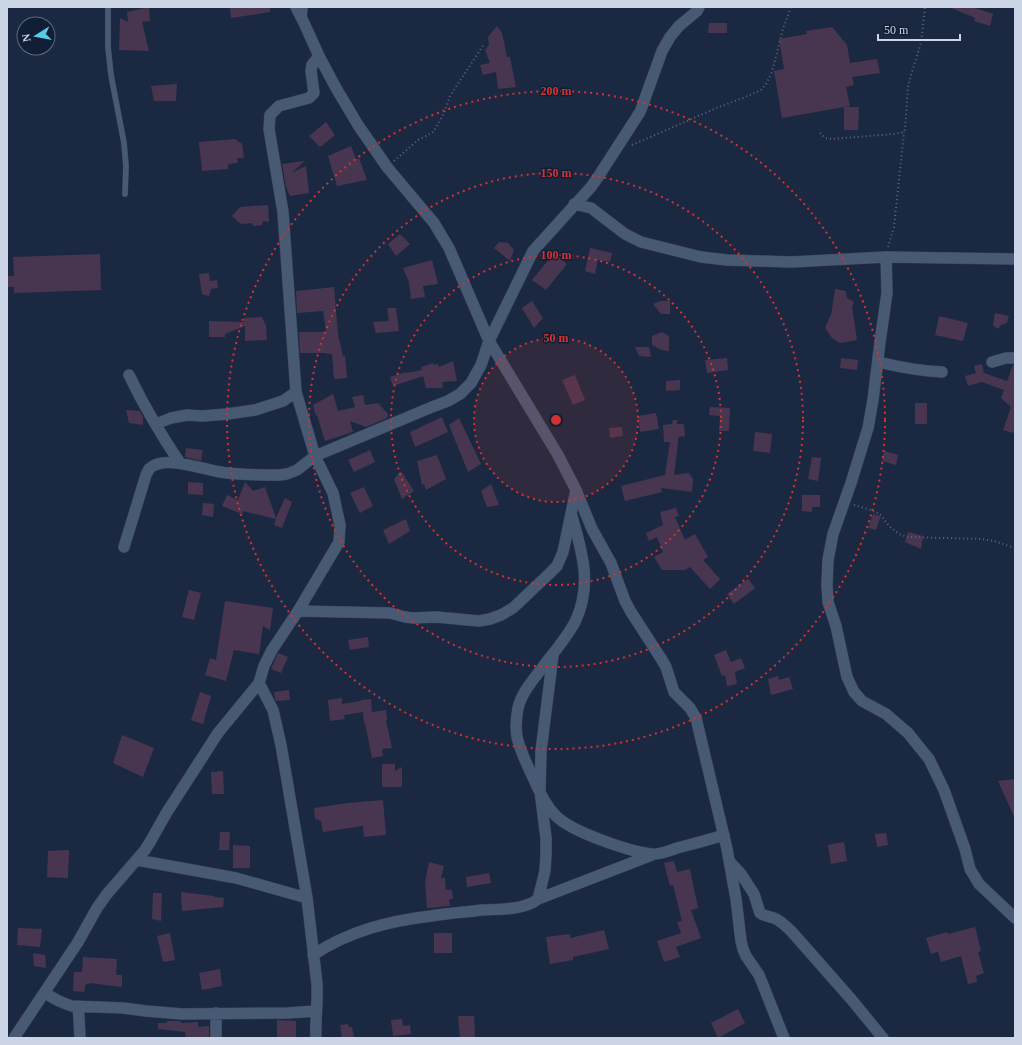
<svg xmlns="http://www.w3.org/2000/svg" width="1022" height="1045" viewBox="0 0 1022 1045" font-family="Georgia,serif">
<rect width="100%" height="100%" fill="#1a2941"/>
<path fill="#483650" d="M149 7 150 21 142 22 149 51 119 50 120 18 128 22 127 12Z
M230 7H270V12L231 18Z
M949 7H972L993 14 990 26 974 21 975 18Z
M709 23H727V33H708Z
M497 26 502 33 507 57H510L516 87 498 89 496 72 483 75 480 65 490 63 485 50 489 45 488 37Z
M832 27 847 45 850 63 877 59 880 73 852 77 854 85 846 87 850 106 782 118 774 71 784 69 779 39 807 34 806 31Z
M177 84 176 101H154L151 86Z
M844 107H859L858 130H844Z
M326 122 335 135 320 147 309 136Z
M235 139 242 144 244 158H237L238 163 228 164V169L202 171 199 142Z
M351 146 356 159 359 158 367 180 337 186 328 156Z
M305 161 291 173 306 166 309 193 290 196 286 187 282 164Z
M268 205 269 222 263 221 262 225 253 226 252 223 241 224 232 216 240 207Z
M400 234 410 244 396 256 388 244Z
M499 242 508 243 514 250 510 261 494 248Z
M590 248 612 253 610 262 598 260 595 274 585 271Z
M554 253 567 264 546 290 532 280Z
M100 254 101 290 14 293V287H7V276H14L13 257Z
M432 260 438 284 423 286 425 297 411 299 409 282 403 268Z
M209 273 210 281 217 280 218 288 211 289 209 296 202 294 199 274Z
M334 287 338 334 343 356H345L347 378 334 379 332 354H327V353H300L299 332H326L323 311 297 313 296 291Z
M835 289 846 291 847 298 854 302 852 307 857 340 840 343 832 338 825 328 830 316H831Z
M532 301 543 318 534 328 522 308Z
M661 301H670V314H661L653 304Z
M387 308H396L399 331 376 333 373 322 389 321Z
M995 313 1009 316 1007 323 1001 325 998 329 993 325Z
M939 316 968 323 963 341 935 335Z
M262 317 266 326 267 340 245 341V326L225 334V337H209V321L244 322V318Z
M662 332 666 334 669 337V351L662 350 652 345V336Z
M635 347H649L651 357 639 356Z
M727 358 728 370 707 373 705 360Z
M841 358 858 360 857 370 840 368Z
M453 361 457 381 442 382 443 388H426L423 376 393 386 390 377 406 372V373L422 370 421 367 433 363 434 365 438 364 439 367Z
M982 364 984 373 1007 381 1013 365H1015V428L1013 433 1003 430 1011 407 1001 398 1004 390 982 382 968 386 965 376 976 373 974 366Z
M575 375 585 400 573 405 562 380Z
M680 380V390L666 391V381Z
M333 394 338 411 355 407 352 397 363 395 365 405 378 403 388 414 387 418 366 427 350 421 353 432 325 441 317 415 316 416 313 405Z
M915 403H927V424H915Z
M710 407 730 408 729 431H719L720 416 709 415Z
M126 410 140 411 143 417V425L129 423Z
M656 413 659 429 640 432 638 416Z
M442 417 448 432 415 447 410 432Z
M459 418 481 464 468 472 449 425Z
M673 420H677V424H684L685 436 678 437V443L674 475 689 473 693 479 692 492 661 488 662 492 625 501 621 486 665 475 670 442H664L663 425 672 424Z
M622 427 623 436 610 438 609 428Z
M755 432 772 434 770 453 753 451Z
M186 448 203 450 201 461 185 457Z
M370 450 375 462 354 472 348 460Z
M884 451 898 455 896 465 882 461Z
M437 455 446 479 426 490 424 484 422 485 417 461Z
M812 457 821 458 818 481 808 479Z
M401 471 414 491 402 499 394 479Z
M188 482 203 483V495L188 494Z
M245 482 253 491 265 487 276 518 285 498 292 502 282 528 274 525 276 519 243 511 242 514 222 506 227 495 238 500Z
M491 484 499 505 487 507 481 491Z
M364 487 373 506 360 513 350 493Z
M802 495H820V507H812V512L802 511Z
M203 503 214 504 213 517 202 515Z
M676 508 679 516 675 517 685 540 695 534 708 557 703 560 720 579 710 589 690 567 685 570H662L654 557 663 552 657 537 649 541 646 533 663 525 660 512Z
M873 514 881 516 876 530 868 528Z
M406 519 410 531 389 544 383 530Z
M908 532 923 536 921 549 905 542Z
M748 579 755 588 734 604 727 594Z
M189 590 201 593 194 620 182 617Z
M225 601 273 608 270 630 263 626 259 654 234 650 226 681 205 675 210 658 216 660Z
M368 637 369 647 350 650 348 640Z
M726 650 731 662 741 658 745 668 735 672 737 684 727 686 725 675 722 676 714 655Z
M278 653 288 657 281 673 271 669Z
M778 676 779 680 789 677 793 689 771 695 768 679Z
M289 690 290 700 276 701 275 698 274 692Z
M200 692 211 696 203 724 191 720Z
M342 698V704L361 701V700L371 699 372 712 386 710 387 720 386 721 392 748 382 749 383 756 372 758 365 723 364 724 363 712 344 715 345 719 330 721 328 700Z
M122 735 154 748 143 777 113 763Z
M382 764H395V771L402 767V787H382Z
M223 771 224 794H212L211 772Z
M1015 779V819L998 781Z
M383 800 386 835 364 837 363 826 323 832 321 821 315 819 314 808 348 803Z
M220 832H230L229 850H219Z
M886 833 888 845 877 847 875 834Z
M844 842 847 861 831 864 828 845Z
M233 845 250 846V868H233Z
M69 850 68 878 47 877 48 851Z
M674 861 677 872 690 869 698 908 691 910 701 938 676 947 680 957 664 962 657 941 681 933 677 922 682 921 673 885 670 886 664 863Z
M429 862 444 866 441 878H445L446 890H452L453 898 449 900 450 906 427 908 425 882Z
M489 873 491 883 467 887 466 877Z
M181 892 214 896V897L224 898 223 907 182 911Z
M153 893H162L161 921 152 919Z
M975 927 981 951 978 952 984 973 976 976 977 982 968 984 961 956 941 962 938 952 931 954 926 938 947 932 948 934Z
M18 928 42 929 40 947 17 945Z
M604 930 609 949 573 957V960L550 964 546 937 570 934V938Z
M170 933 175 960 163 962 157 936Z
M434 933H452V953H434Z
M33 953 45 955 46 968 34 966Z
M83 957 117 959 116 975H122V987L89 983V984H86L84 992 73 991 74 972H82Z
M220 969 222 986 202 990 199 973Z
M738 1009 745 1023 718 1038 711 1023Z
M458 1016H474L475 1038H460Z
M402 1019 403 1026 410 1025 411 1034 393 1036 391 1020Z
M277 1020 296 1021V1038H277Z
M167 1021H181V1023L198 1022V1027L209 1026V1038H186L185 1032 158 1029V1023H167Z
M348 1024 349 1027H352L354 1037 342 1038 340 1025Z"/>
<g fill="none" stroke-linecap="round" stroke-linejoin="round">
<g stroke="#384458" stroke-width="6">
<path id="lane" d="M108 7V47L111 75 124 143 126 166 125 194
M304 18 305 7"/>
</g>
<g stroke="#384458" stroke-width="12">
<path id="street" d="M296 7 304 23 319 56 336 88 358 125 387 167 434 223 449 248 489 341 558 455 576 490 592 529 611 563 625 601 631 612 662 660 666 667 674 692 690 708 696 718 727 849 736 899 741 941 743 949 746 956 759 975 784 1038
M574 204 591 208 625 234 641 242 701 257 727 260 791 262 886 257 1015 259
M886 257 887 293 880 342 873 400 868 428 851 483 833 534 828 560 827 585 828 602 836 626 847 677 854 692 862 701 886 714 908 733 929 759 944 790 965 849 970 869 979 884 1015 918
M878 362C899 367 920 371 942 372
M992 362 1006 358H1015
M129 375C144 406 161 435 180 463
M156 424 171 418 187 415 203 416 227 414 255 410 283 401 296 392
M571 513C582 552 593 584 575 622 567 637 555 651 545 664 535 678 522 691 518 708 513 735 518 744 529 769 537 785 543 803 556 816 572 832 628 851 651 854 659 855 669 851 677 848 693 844 708 840 724 835
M124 547 146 475C147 473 148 471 149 469 165 453 208 472 227 473 244 475 262 475 279 475L287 474 297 470 315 456 432 407 448 401 460 394 471 383 481 365 489 341 533 251 591 187 598 177 640 112 643 104 662 51 670 37 679 26 697 11 699 7
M298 611 390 613 405 617 413 618 436 617 479 621 490 619 501 615 513 608 550 573 557 566 563 552 576 490
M259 683 273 710 281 745 307 898 317 984C318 1002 315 1020 316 1038
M137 860 236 878 307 898
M730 862 741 874 754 894 760 913C765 917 771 916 776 919 782 922 787 927 792 932L851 999 883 1038
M538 899 652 855
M313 955C349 931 389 921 431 916 448 913 465 912 483 910 500 909 525 910 538 899L545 871 546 855V838L540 791 541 751 553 655
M45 993C54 999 62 1003 72 1006L123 1008 146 1011 182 1014 287 1013 316 1011
M78 1007 79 1018 80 1038
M216 1013V1038
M14 1038 78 942 97 908 107 894 145 850 150 842 167 812 218 733 259 683 264 666 272 650 298 611 339 542 340 525 333 493 315 456 296 392 283 212 269 129 270 115 279 106 309 98 314 93 311 71 312 65 319 56"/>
</g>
<path stroke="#5a677d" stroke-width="2" stroke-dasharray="1 3" stroke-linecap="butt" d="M820 133 825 138 831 139 894 134 904 132 905 129 908 87 912 72 921 43 925 7
M632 145 719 107 743 98 761 90 766 84 772 72 783 29 791 7
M394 161 418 140 428 135 433 132 438 124 445 111 450 96 484 44
M888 247 894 227 904 132
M854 505 868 509 880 514 889 526 899 534 908 537 981 539 994 541 1015 548"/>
<use href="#lane" stroke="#485974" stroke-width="5.5"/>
<use href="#street" stroke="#485974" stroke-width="11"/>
</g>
<circle cx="556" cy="420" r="82" fill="#d53131" fill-opacity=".12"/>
<g fill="none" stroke="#d53131" stroke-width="2" stroke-dasharray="2 4">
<circle cx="556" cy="420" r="82"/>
<circle cx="556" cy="420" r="165"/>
<circle cx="556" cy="420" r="247"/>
<circle cx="556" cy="420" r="329"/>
</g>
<circle cx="556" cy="420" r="6" fill="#d53131" stroke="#111f36" stroke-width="2"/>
<g font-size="12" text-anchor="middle" font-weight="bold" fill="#d53131" stroke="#111f36" stroke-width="3" stroke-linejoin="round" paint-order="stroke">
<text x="556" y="95">200 m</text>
<text x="556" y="177">150 m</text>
<text x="556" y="259">100 m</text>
<text x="556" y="342">50 m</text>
</g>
<rect width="1022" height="1045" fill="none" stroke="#cbd5e5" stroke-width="16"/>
<g transform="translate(36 36) rotate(259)"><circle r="19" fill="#111f36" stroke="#5b687c"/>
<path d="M0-3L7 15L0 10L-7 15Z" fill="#57c9e2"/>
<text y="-6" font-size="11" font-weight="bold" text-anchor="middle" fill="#cbd5e5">N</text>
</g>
<path d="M878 34v6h82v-6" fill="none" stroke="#cbd5e5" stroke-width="2"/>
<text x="884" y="34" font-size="12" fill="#cbd5e5" stroke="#111f36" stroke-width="3" paint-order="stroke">50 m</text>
</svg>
